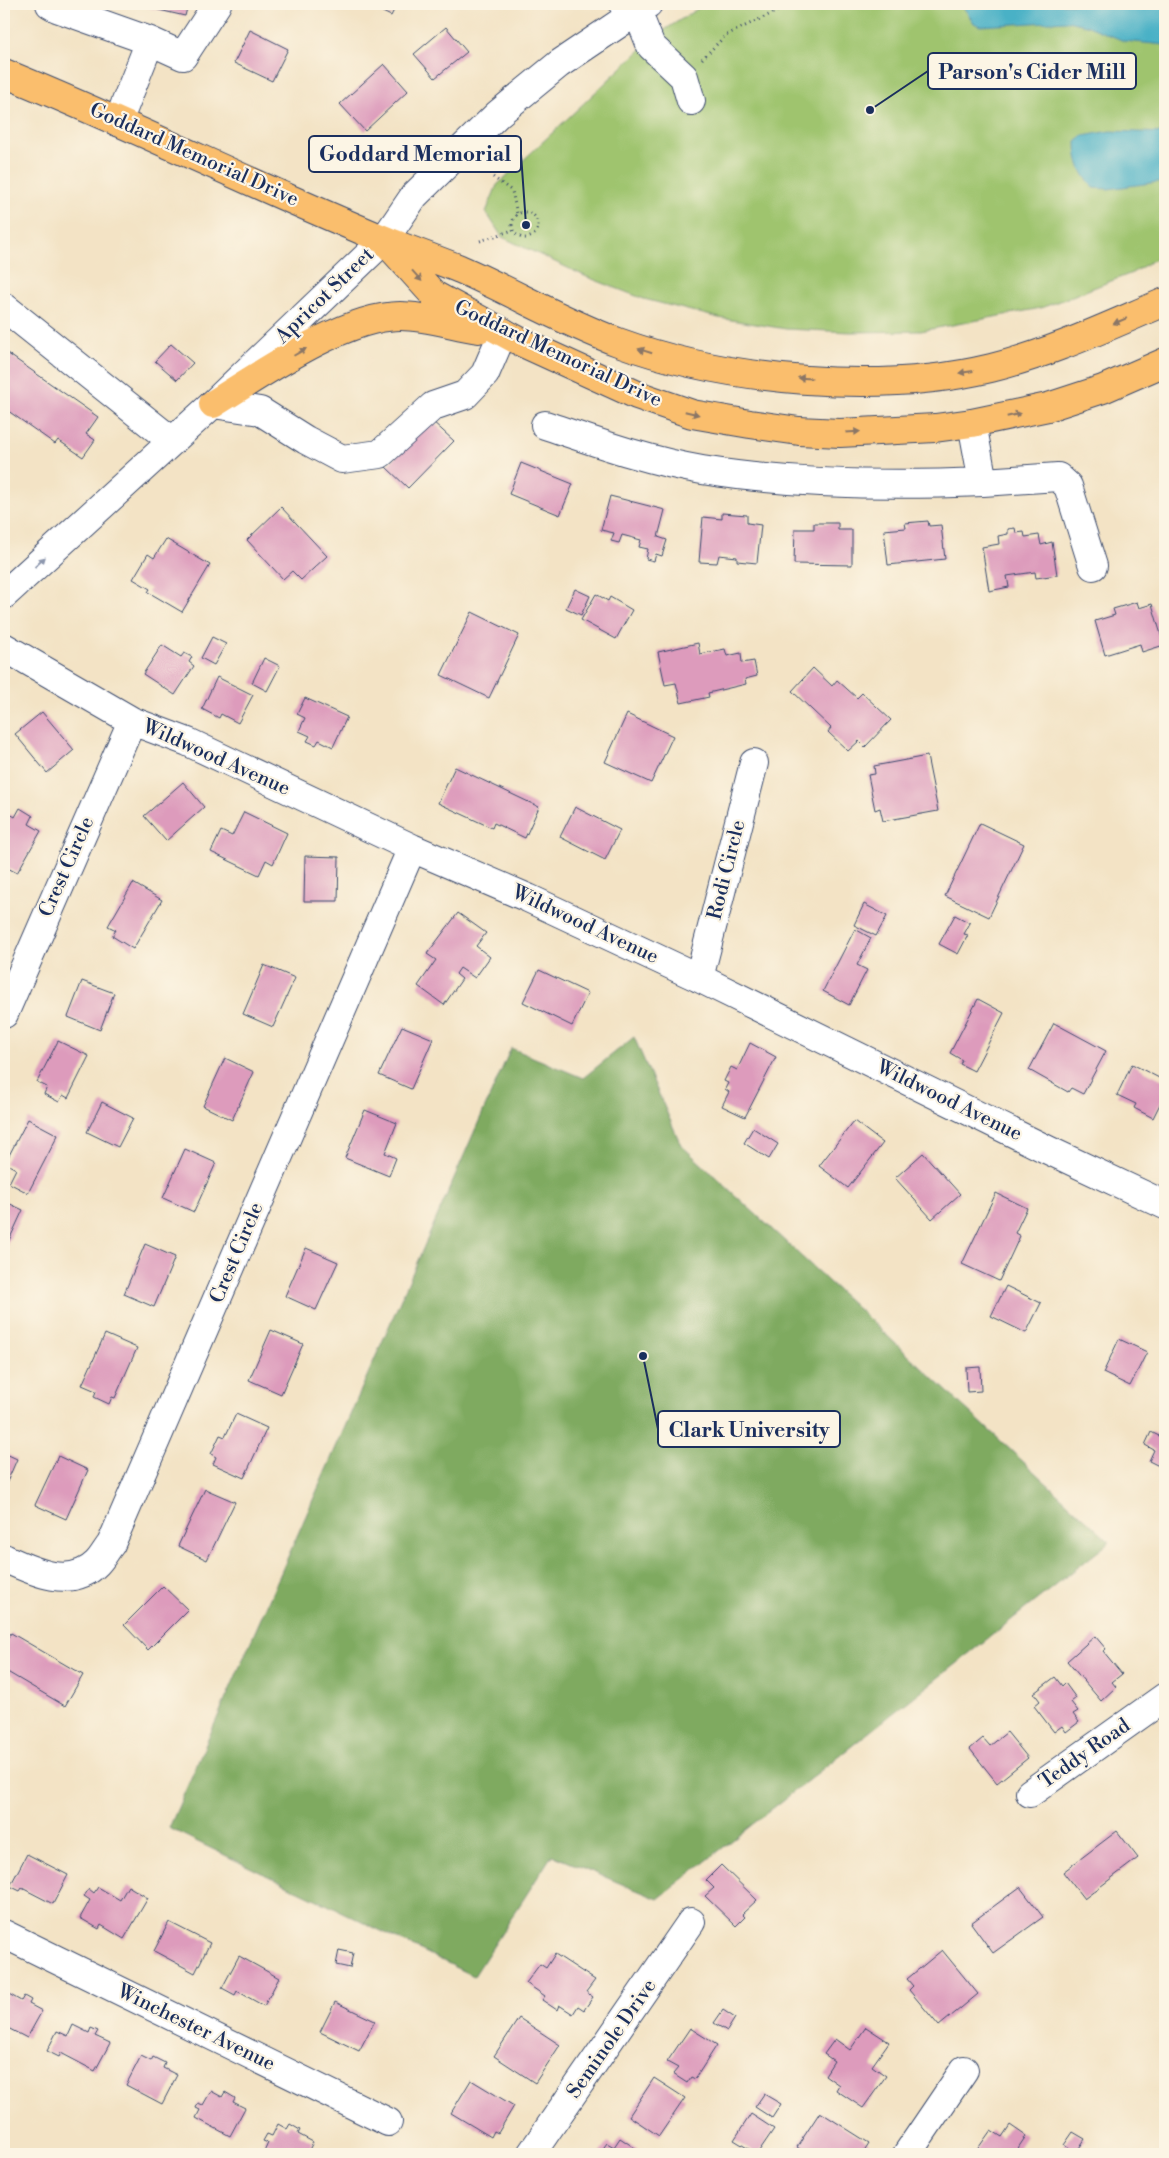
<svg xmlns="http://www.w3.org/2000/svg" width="1169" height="2158" viewBox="0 0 1169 2158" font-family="'Libre Bodoni',serif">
<rect width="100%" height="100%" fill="#fcf5e5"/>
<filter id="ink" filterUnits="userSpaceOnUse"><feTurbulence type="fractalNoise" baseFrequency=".02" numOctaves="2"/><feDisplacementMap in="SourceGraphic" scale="10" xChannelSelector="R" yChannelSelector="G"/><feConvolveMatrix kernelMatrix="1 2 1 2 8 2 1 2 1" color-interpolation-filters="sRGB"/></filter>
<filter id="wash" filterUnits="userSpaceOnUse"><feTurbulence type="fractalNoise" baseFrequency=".0096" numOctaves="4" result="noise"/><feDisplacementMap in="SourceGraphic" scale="20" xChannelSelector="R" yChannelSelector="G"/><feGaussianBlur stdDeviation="1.12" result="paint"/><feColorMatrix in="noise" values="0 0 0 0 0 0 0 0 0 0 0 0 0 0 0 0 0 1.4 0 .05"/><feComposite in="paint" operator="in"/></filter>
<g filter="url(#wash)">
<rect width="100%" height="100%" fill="#f3e3c5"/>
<path fill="#9fc46e" stroke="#5d7a66" d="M705 4H1165V253L1132 273 1041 308 921 331 851 332 786 329 719 318 644 299 587 277 502 237 486 212 497 185 655 36Z"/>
<path fill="#7faa61" stroke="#4d6c60" d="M634 1037 681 1145 1110 1542 658 1899 552 1855 474 1976 169 1828 511 1048 583 1078Z"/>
<path fill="#48b1c6" stroke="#327092" d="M961 4H1165V45L1124 41 1086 25 1067 21 980 26 974 23Z
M1110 131 1165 133V181L1108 189 1094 188C1081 174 1076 162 1076 142L1083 136Z"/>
<g id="blocks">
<path fill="#dd9bbc" d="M133 4H188L185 16Z
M366 4H397L391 16Z
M446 27 467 52 435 78 414 54Z
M250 30 288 49 272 81 234 63Z
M384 64 408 91 365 131 340 104Z
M171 344 193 363 177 380 155 361Z
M4 351 98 417 86 434 95 440 83 457 58 440 55 444 4 408Z
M431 420 454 441 408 488 386 467Z
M521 463 573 484 560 515 509 494Z
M610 496 665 510 658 537 667 540 662 556 656 554 654 561 646 559 648 549 639 547 641 540 622 535 619 543 611 541 614 533 601 530Z
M281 507 327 556 301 580 292 571 283 579 247 540Z
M722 513 747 515V523L761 525 757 563 737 561V557L719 555 717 563 699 562 703 517 722 519Z
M928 521 929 526 941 525 945 559 888 565 884 530 906 528 905 523Z
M814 523H838V530H852V565L794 564 795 529H814Z
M1015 528 1016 533 1024 532 1025 537 1039 535 1041 545 1052 542 1057 575 1036 578 1035 572 1007 576 1009 587 989 591 982 547 999 544 998 536 1008 534V529Z
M166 539 210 565 182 612 148 592 150 589 133 579 148 554 154 558Z
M575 589 590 596 581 615 566 608Z
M596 594 608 601 610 597 632 610 616 639 581 620Z
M1137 602 1139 608 1152 604 1164 645 1142 652 1140 644 1105 655 1095 621 1115 615 1113 609Z
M472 612 519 635 489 698 441 675Z
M212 637 226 644 214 665 201 658Z
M698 643 700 654 725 649 727 656 741 653 742 663 754 661 757 676 745 679 746 684 708 693 709 697 681 703 676 683 665 685 658 652Z
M162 645 181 657 184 653 192 657 189 662 194 666 175 695 143 674Z
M264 658 280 666 267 691 252 683Z
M813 668 832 686 837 680 857 698 862 693 891 720 865 747 859 741 848 751 828 732 831 728 792 691Z
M217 677 253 695 238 723 221 714 219 718 202 709Z
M305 698 347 717 333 747 319 740 316 745 307 741 310 736 299 731 305 718 297 714Z
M42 712 74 750 47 773 15 734Z
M627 714 673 736 651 783 605 762Z
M927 756 938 811 883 821 880 808 875 810 868 775 875 774 874 766Z
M455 767 539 807 525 838 494 823 492 828 438 803Z
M183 782 204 807 166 841 144 816Z
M575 807 620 830 605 860 560 837Z
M20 808 33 816 29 824 41 831 17 873 4 866V825L10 814 15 817Z
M244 812 287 833 273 864 266 860 259 875 211 852 221 831 232 836Z
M980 823 1024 844 989 917 945 896Z
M305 856 339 857 338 901H304Z
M133 883 162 900 133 949 112 936 116 930 108 926Z
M864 904 887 916 876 936 854 925Z
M458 913 486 933 476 946 490 957 475 978 460 968 456 974 462 979 444 1005 418 986 436 960 427 954Z
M955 915 970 923 964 934 968 935 958 954 939 944Z
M855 929 871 938 857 965 867 970 849 1005 823 991Z
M264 965 295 978 273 1027 243 1014Z
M539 970 588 993 572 1026 523 1002Z
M82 981 114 993 100 1030 68 1017Z
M978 999 1004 1013 974 1071 960 1064 962 1060 950 1053Z
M1054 1023 1106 1051 1083 1094 1071 1088 1068 1092 1029 1070Z
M402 1026 433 1039 411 1089 379 1075Z
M58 1041 89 1056 68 1098 63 1095 59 1102 44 1094 47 1087 37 1082Z
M750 1043 776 1057 745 1117 722 1106 729 1092 725 1089 728 1083 724 1081 731 1067 737 1070Z
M225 1058 254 1072 232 1120 203 1106Z
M1132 1064 1165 1081V1094L1153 1118 1134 1108 1136 1104 1117 1095Z
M102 1102 133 1118 118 1147 87 1132Z
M365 1110 397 1123 385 1153 396 1158 389 1176 345 1158Z
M28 1119 58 1135 28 1193 9 1183 16 1169 5 1163Z
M854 1121 883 1143 848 1188 819 1166Z
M753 1128 778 1144 769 1159 744 1143Z
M185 1149 216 1163 194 1212 163 1198Z
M923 1153 960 1194 932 1219 895 1178Z
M996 1193 1027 1208 1015 1233 1020 1236 999 1281 962 1264Z
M4 1201 23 1210 4 1251Z
M145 1244 175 1257 154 1307 124 1294Z
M306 1248 338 1262 316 1310 285 1296Z
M1006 1286 1041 1303 1026 1333 991 1316Z
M271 1330 303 1344 281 1394 249 1380Z
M105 1334 137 1348 115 1398 112 1397 109 1404 94 1397 96 1391 82 1385Z
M1119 1339 1147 1352 1130 1386 1103 1373Z
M980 1367 981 1391 967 1392 966 1368Z
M236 1414 267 1428 244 1478 213 1464 216 1457 211 1454 220 1435 225 1437Z
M1165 1428V1469L1149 1461 1154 1450 1145 1445 1151 1432 1161 1437Z
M4 1453 17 1459 4 1489Z
M58 1456 88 1470 66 1519 35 1505Z
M205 1489 235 1502 207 1560 178 1546Z
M163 1586 188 1610 148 1650 124 1625Z
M11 1633 83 1675 65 1706 4 1670V1644Z
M1095 1636 1106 1649 1103 1651 1122 1674 1112 1682 1116 1687 1101 1701 1067 1661Z
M1055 1677 1062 1686 1065 1683 1076 1698 1071 1702 1078 1711 1073 1714 1079 1722 1066 1732 1062 1726 1054 1732 1034 1706 1040 1701 1034 1693Z
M1007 1732 1028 1758 997 1783 970 1749 983 1738 990 1746Z
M1117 1831 1138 1858 1084 1899 1063 1872Z
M27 1854 68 1875 53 1904 22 1888 20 1891 10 1886Z
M721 1865 757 1900 742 1914 745 1917 736 1926 705 1896 714 1888 706 1880Z
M128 1886 148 1898 124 1939 101 1925 99 1929 80 1918 90 1900 84 1896 89 1889 94 1893 98 1887 120 1900Z
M1020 1887 1043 1917 993 1953 971 1923Z
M169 1922 210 1943 195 1973 154 1951Z
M339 1950 353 1953 350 1968 336 1965Z
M942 1950 978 1994 939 2026 909 1990 913 1986 907 1979Z
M555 1954 595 1980 586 1992 593 1997 584 2010 578 2006 573 2014 559 2005 557 2010 542 2000 545 1996 526 1983 540 1964 546 1968Z
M239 1956 279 1978 264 2006 237 1991 235 1995 222 1988Z
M7 1993 21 2001 24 1996 31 2000 29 2004 42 2011 27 2038 4 2026V2000Z
M335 2002 375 2021 359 2051 320 2032Z
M723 2010 735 2018 727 2031 714 2023Z
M519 2018 560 2045 535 2083 494 2056Z
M73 2025 89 2033 91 2028 98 2031 95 2036 110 2043 95 2071 61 2053 59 2057 47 2051 57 2031 68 2036Z
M866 2027 889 2042 872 2066 886 2076 863 2108 836 2090 839 2085 825 2075 834 2061 824 2054 835 2039 850 2050Z
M690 2028 717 2045 695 2079 691 2077 687 2083 673 2074 678 2068 667 2062Z
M141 2056 151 2061 153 2057 165 2063 163 2068 177 2075 162 2104 126 2085Z
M654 2078 685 2098 659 2136 629 2116Z
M471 2080 514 2106 498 2133 494 2131 491 2137 451 2113Z
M211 2091 222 2097 225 2092 235 2098 233 2102 245 2108 230 2136 196 2118 200 2110 196 2108 198 2103 203 2105Z
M764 2094 781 2104 772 2118 755 2107Z
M820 2112 869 2143 862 2154H807L797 2147Z
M751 2114 774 2129 757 2154 734 2140Z
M278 2124 287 2129 290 2124 300 2130 298 2134 313 2142 307 2154H269L264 2152 268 2143 263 2141 267 2134 272 2136Z
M1010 2125 1026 2136 1014 2154H974L991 2130 1002 2137Z
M1073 2132 1085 2139 1076 2153 1064 2145Z
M620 2138 644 2154H599L607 2143 614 2147Z"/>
</g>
</g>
<g filter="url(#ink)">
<use href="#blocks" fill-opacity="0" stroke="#3b4a6d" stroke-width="1"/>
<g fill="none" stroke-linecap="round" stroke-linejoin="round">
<g stroke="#3b4a6d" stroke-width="30">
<path id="minor" d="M50 4 57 8 150 41
M623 4 637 11 651 46 684 77 691 101
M118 122 150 41 183 56 217 4
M4 307 172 441
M213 404 260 411 306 440 342 459 380 454 433 406 465 395 485 374 503 332
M972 423 983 482 1058 477 1068 486 1093 566
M545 425C596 442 648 461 702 470 795 485 889 486 983 482
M4 595 213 404 384 240 414 196 498 114 559 64 648 4
M4 647 132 721 188 742 412 848 528 898 699 978 1048 1150 1165 1205
M699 978 754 763
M4 1014 132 721
M4 1558C32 1571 71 1590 97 1563 103 1557 106 1550 111 1544L412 848
M1030 1793 1165 1697
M4 1934 388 2122
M531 2154 691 1922
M907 2154 964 2070"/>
</g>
<g stroke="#3b4a6d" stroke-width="30">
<path id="major" d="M4 73C132 125 257 187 385 240 409 250 435 259 460 269 513 292 563 322 618 342 725 381 880 395 991 368 1052 353 1108 326 1165 302
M388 244 434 295 523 343 637 395 692 414 750 424 799 431 840 433 935 428 972 423 1048 407 1103 389 1165 362
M213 404C260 375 344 316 400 316 426 316 453 325 479 329"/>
</g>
<path stroke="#3b4a6d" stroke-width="3" stroke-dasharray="1 4" stroke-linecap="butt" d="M702 59 726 35 792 4
M493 177 512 191 517 214
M512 225a13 13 0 1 1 26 0a13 13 0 1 1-26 0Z
M480 241 513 230"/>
<use href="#minor" stroke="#fff" stroke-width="28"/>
<use href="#major" stroke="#fabe6d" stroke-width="28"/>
</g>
<defs><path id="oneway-solid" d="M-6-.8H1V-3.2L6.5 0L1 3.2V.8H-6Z" transform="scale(1.25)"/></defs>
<g fill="#8a7666">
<use href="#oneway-solid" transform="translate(417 276) rotate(48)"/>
<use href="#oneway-solid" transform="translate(1120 321) rotate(157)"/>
<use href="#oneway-solid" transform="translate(645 351) rotate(-163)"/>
<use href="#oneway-solid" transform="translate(300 352) rotate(-30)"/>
<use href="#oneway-solid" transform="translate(966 372) rotate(172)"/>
<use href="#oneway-solid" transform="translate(805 378) rotate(-176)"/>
<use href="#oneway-solid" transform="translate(692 413) rotate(14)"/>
<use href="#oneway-solid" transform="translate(1014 415) rotate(-13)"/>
<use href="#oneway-solid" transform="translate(853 432) rotate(-3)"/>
</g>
<use fill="#8d97ae" href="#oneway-solid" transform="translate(40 562) rotate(-43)"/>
</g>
<g text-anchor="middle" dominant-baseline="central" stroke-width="4.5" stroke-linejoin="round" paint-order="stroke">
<g font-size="20" fill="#1b2f5e" stroke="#fcf5e5">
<text transform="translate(194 155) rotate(24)">Goddard Memorial Drive</text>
<text transform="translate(325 296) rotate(-44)">Apricot Street</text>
<text transform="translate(558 354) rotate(25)">Goddard Memorial Drive</text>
<text transform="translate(216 758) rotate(24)">Wildwood Avenue</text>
<text transform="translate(67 867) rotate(-66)">Crest Circle</text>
<text transform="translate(727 870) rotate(-76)">Rodi Circle</text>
<text transform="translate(585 925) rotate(25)">Wildwood Avenue</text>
<text transform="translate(949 1101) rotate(26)">Wildwood Avenue</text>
<text transform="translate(237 1253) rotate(-67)">Crest Circle</text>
<text transform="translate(1085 1754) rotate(-35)">Teddy Road</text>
<text transform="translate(196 2028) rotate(26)">Winchester Avenue</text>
<text transform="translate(612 2039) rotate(-55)">Seminole Drive</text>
</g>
</g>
<path fill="none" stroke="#1b2f5e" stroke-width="2" d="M870 110L928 71M526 225L521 154M643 1356L658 1429"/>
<g fill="#1b2f5e" stroke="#fcf5e5" stroke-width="2">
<circle cx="870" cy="110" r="5"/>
<circle cx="526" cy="225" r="5"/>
<circle cx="643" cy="1356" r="5"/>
</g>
<g fill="#fcf5e5" stroke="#1b2f5e" stroke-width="2">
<rect x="928" y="53" width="208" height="36" rx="5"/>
<rect x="309" y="136" width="212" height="36" rx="5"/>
<rect x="658" y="1411" width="182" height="36" rx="5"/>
</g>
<g font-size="21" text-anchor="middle" font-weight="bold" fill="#1b2f5e">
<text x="1032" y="79">Parson's Cider Mill</text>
<text x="415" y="161">Goddard Memorial</text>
<text x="749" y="1437">Clark University</text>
</g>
<rect width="1169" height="2158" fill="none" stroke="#fcf5e5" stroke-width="20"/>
</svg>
